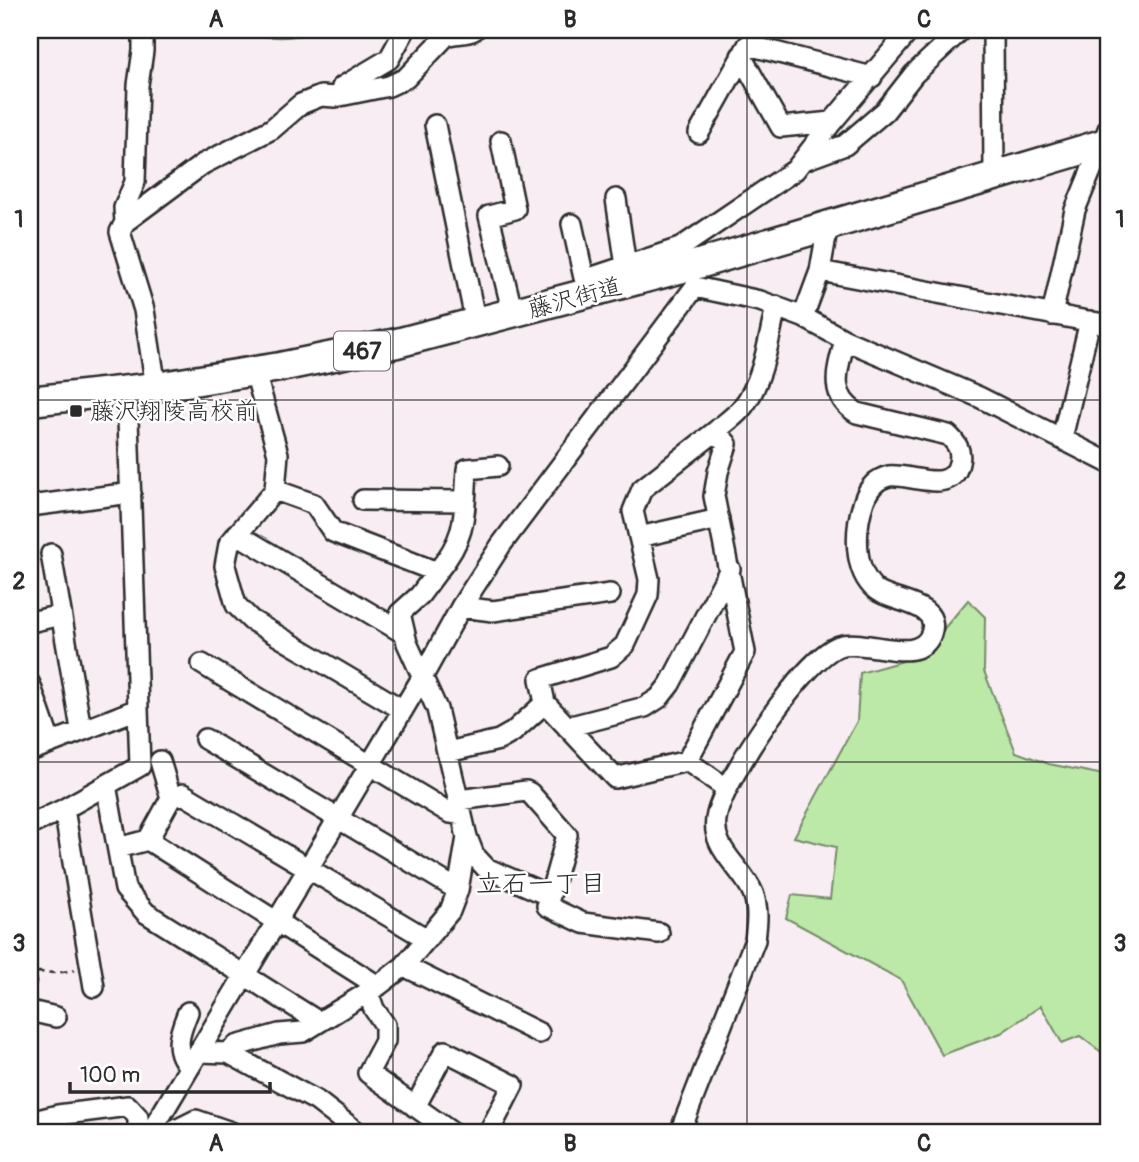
<svg xmlns="http://www.w3.org/2000/svg" width="1139" height="1162" viewBox="0 0 1139 1162" font-family="Pangolin,'Klee One',sans-serif">
<rect width="100%" height="100%" fill="#f8edf3"/>
<filter id="ink" filterUnits="userSpaceOnUse"><feTurbulence type="fractalNoise" baseFrequency=".0143" numOctaves="2"/><feDisplacementMap in="SourceGraphic" scale="14" xChannelSelector="R" yChannelSelector="G"/><feConvolveMatrix kernelMatrix="1 2 1 2 8 2 1 2 1" color-interpolation-filters="sRGB"/></filter>
<g filter="url(#ink)">
<path fill="#bce9a7" stroke="#748a69" stroke-width="2" d="M241 30H317C292 40 266 39 241 30Z
M968 600 985 617 984 671 1016 752 1049 764 1109 776V1058L1080 1036 1062 1043 1041 1006 1001 1033 942 1055 901 980 786 918 792 895 830 899 836 847 794 837 857 721 860 673 921 656Z"/>
<g fill="none" stroke-linecap="round" stroke-linejoin="round">
<g stroke="#2b2b2b" stroke-width="24">
<path id="minor" d="M143 30V51L138 85 135 182 124 208 125 222 120 232 144 310 156 387
M993 30 994 176
M741 56 781 127 832 122
M342 87 389 59 405 30
M435 125 476 324
M699 133 748 45 872 77
M501 141 515 209 489 216 513 314
M804 160 845 145 885 111 914 74 961 30
M616 199 626 266
M125 222 203 164 272 129 301 104 321 96 335 97 389 86 406 78 446 36C455 32 465 35 474 30
M572 224 584 278 593 277
M820 271 1109 325
M695 287 760 301 803 317 845 340 979 397 1109 463
M598 292 593 277 680 248 795 170 832 122 910 30
M1052 315 1075 210 1109 127
M803 317 820 271 828 225
M255 372 278 454 275 490 229 544 225 566 236 605 251 620 403 710
M716 431 727 444 718 472 714 496 745 652 687 761 615 778 545 703 540 679 611 657 625 645 648 595 649 579 633 511 642 489Z
M716 431C724 424 734 417 741 409 763 384 769 338 776 306
M1062 438 1090 321
M275 490 314 504 333 532 437 572C468 535 464 515 467 469L498 466
M363 500 465 501
M30 506 131 493
M237 534 405 634
M639 537 719 519
M51 554 81 729
M461 607 493 611 610 594
M30 622 61 615
M202 664 450 813 462 815
M30 684 50 742
M567 727 645 707 659 698 670 684 730 569
M205 739 458 890
M30 751 138 709
M448 752 499 740 513 732 545 703
M160 761 171 798
M687 761 726 788
M106 785 125 889 146 913 319 1022
M459 800 526 791 530 793 567 835 547 906 583 923 659 933
M64 809 94 987
M30 825 64 809 140 766 127 390
M467 837 474 855 486 868 550 896
M148 840 378 986
M118 848 148 840 171 798 183 794 427 939
M404 966 539 1033
M368 992 374 1009 385 1025V1041L368 1073 451 1132
M30 1011 56 1017
M188 1012C180 1032 172 1050 190 1067
M200 1052 228 1053 236 1046 279 1034 303 1032 378 986 404 966 450 911 458 890 467 837 437 709 407 643 400 613 420 595 437 572
M228 1053 317 1101 357 1132
M415 1107 445 1051 513 1085 489 1132
M30 1122 58 1115 128 1106 138 1117V1132
M151 1132 423 676 461 607 501 545 695 287
M172 1132 196 1120 231 1132
M680 1132 755 940C757 924 759 909 753 893 742 866 708 848 717 814 726 777 803 659 839 646 865 637 919 667 931 634 942 602 892 603 876 590 852 570 855 527 864 501 868 489 876 479 889 476 910 473 952 496 959 463 962 451 957 443 948 435L857 413C827 395 838 368 845 340"/>
</g>
<g stroke="#2b2b2b" stroke-width="33">
<path id="highway" d="M30 401 156 387 280 367 397 343 702 263 1109 142"/>
</g>
<path stroke="#2b2b2b" stroke-width="2.5" stroke-dasharray="7 5" stroke-linecap="butt" d="M33 997 38 972 56 973 75 970"/>
<use href="#minor" stroke="#fff" stroke-width="19"/>
<use href="#highway" stroke="#fff" stroke-width="28"/>
</g>
</g>
<path fill="none" stroke="#2b2b2b" stroke-width="2" stroke-opacity="0.55" d="M393 30V1132M747 30V1132M30 400H1109M30 762H1109"/>
<rect fill="#2b2b2b" stroke="#fff" stroke-width="2.5" x="69" y="404" width="14" height="14" rx="3.5"/>
<g text-anchor="middle" dominant-baseline="central" stroke-width="5" stroke-linejoin="round" paint-order="stroke">
<rect fill="#fff" stroke="#6b6b6b" stroke-width="2" x="334" y="331.5" width="56" height="39" rx="5"/>
<g font-size="23" font-weight="bold" fill="#2b2b2b">
<text x="362" y="351">467</text>
</g>
<g font-size="24" fill="#2b2b2b" stroke="#fff">
<text transform="translate(575 298) rotate(-15)">藤沢街道</text>
</g>
<g font-size="24" fill="#2b2b2b" stroke="#fff" text-anchor="start">
<text x="90" y="411">藤沢翔陵高校前</text>
</g>
<g font-size="26" fill="#2b2b2b" stroke="#fff">
<text x="541" y="884">立石一丁目</text>
</g>
</g>
<rect width="1139" height="1162" fill="none" stroke="#fff" stroke-width="77"/>
<path d="M70 1082v10h200v-10" fill="none" stroke="#2b2b2b" stroke-width="3.5"/>
<text x="80" y="1082" font-size="21" fill="#2b2b2b" stroke="#ffffff" stroke-width="5" paint-order="stroke">100 m</text>
<rect x="38" y="38" width="1062" height="1086" fill="none" stroke="#2b2b2b" stroke-width="2.5"/>
<g font-size="23" text-anchor="middle" font-weight="bold" fill="#2b2b2b">
<text x="216" y="27">A</text>
<text x="570" y="27">B</text>
<text x="924" y="27">C</text>
<text x="19" y="227">1</text>
<text x="1120" y="227">1</text>
<text x="19" y="589">2</text>
<text x="1120" y="589">2</text>
<text x="19" y="951">3</text>
<text x="1120" y="951">3</text>
<text x="216" y="1151">A</text>
<text x="570" y="1151">B</text>
<text x="924" y="1151">C</text>
</g>
</svg>
